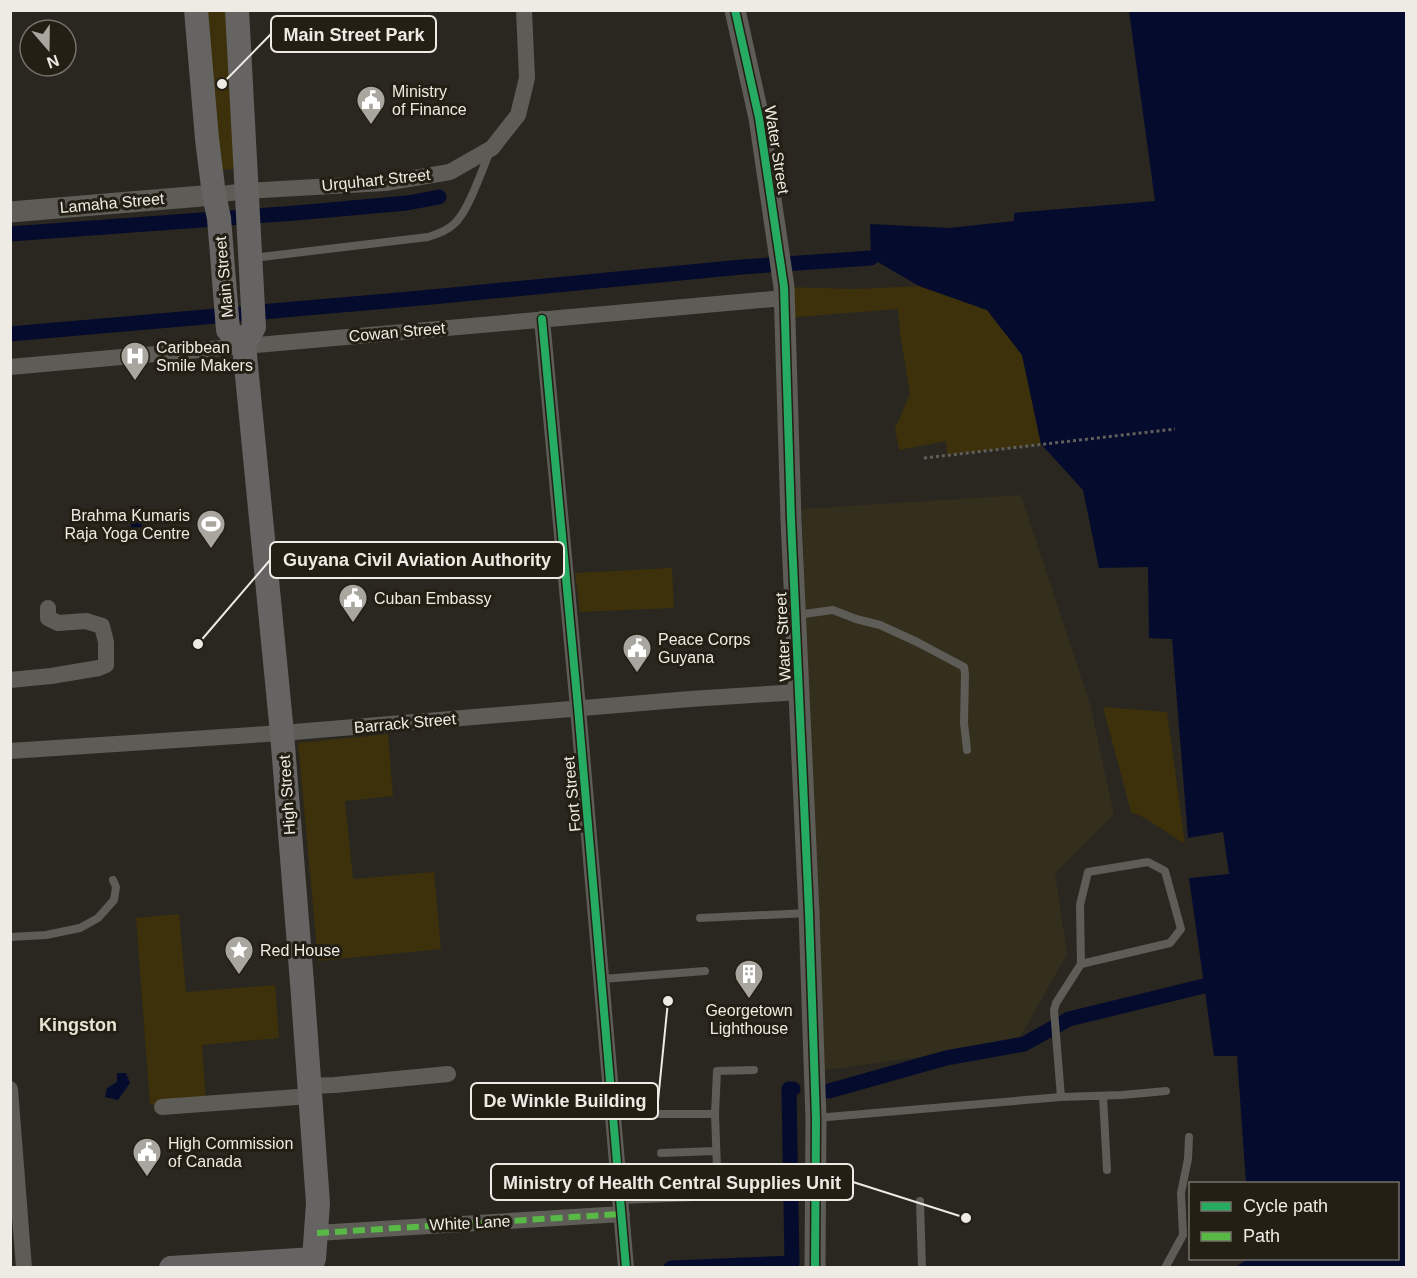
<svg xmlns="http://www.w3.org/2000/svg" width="1417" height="1278" viewBox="0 0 1417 1278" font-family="Arial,sans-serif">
<rect width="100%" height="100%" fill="#2a2720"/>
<path fill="#342e1d" d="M1021 495 1090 704 1114 815 1055 873 1067 954 1017 1043 820 1071 802 509Z"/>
<path fill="#3c310b" d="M203 11H231L239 165 232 169 222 170Z
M919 286 987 310 1022 355 1041 444 947 455 946 441 899 450 895 429 910 394 900 333 898 309 785 318 784 287 856 289Z
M672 568 674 608 580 612 575 573Z
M1103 707 1167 712 1185 844 1145 818 1131 812Z
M388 734 393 796 345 801 353 879 434 872 441 949 318 961 298 743Z
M179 914 186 992 275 985 279 1038 202 1045 206 1100 150 1105 136 918Z"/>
<path fill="#050b2d" d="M1129 11H1406V1267H1236L1247 1259 1398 1258V1184L1246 1183 1237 1056H1214L1189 878 1229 874 1223 832 1188 838 1172 639 1149 638 1148 567 1099 568 1083 490 1041 444 1022 355 987 310 919 286 871 258 870 224 949 228 1014 221V213L1155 201Z
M130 506H140L142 527 131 528Z
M117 1073H126L130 1083 118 1100 105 1097 107 1088 117 1082Z"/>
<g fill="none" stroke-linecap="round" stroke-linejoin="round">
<path stroke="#050b2d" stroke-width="15" d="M10 234 296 213 407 203 439 197
M10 334 421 298 742 267 871 258
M829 1091 946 1058 1024 1044 1069 1019 1204 986
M671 1268 792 1263 789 1089H793"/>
<path stroke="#605f5b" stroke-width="3" stroke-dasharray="3 3" stroke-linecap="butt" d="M924 458 1175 429"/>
<path stroke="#5d5c56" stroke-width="8" d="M253 258 428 237C437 234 447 231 454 224 468 212 482 170 490 151
M796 615 833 610 856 619 880 625 917 642 964 667 965 674 964 723 967 750
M700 918 808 913
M10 937 46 935 80 928 98 918 114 900 116 887 113 880
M602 979 705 971
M1103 1096 1107 1170
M1061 1097 1054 1010 1056 1003 1081 964 1170 943 1181 929 1165 871 1148 862 1088 872 1080 905 1081 964
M614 1114H715L718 1196 621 1200
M715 1114 717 1071 754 1070
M816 1118 1061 1097 1122 1095 1166 1091
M661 1153 716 1151
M920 1201 922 1268
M1165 1268 1183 1235 1181 1193 1188 1159 1189 1137"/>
<path stroke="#5d5c56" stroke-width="16" d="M214 195 246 191 385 183 450 172 492 148 518 115 527 78 524 10
M542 319 578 708 626 1268
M10 367 784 298
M10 680 51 676 99 668 106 665V642L102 626 86 621 58 623 48 618V608
M10 751 282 733 690 699 799 692
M310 1086 335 1085 448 1074
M10 1089 24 1268
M162 1107 310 1096
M317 1233 622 1214"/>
<path stroke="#5d5c56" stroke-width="21" d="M735 10 759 118 784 287 791 519 809 913 816 1119 815 1268
M10 212 214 195"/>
<path stroke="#656463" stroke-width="24" d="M196 10 207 139 214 195 219 218 228 330 244 345
M237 10 254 327 244 345
M171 1268 314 1259 318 1203 302 983 282 733 244 345"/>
<path stroke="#58b947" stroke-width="6" stroke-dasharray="12 6" stroke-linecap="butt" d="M317 1233 622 1214"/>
<g stroke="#231f14" stroke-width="11">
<path id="cycleway" d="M735 10 759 118 784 287 791 519 809 913 816 1119 815 1268
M542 319 578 708 626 1268"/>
</g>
<use href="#cycleway" stroke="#26ab63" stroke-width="8"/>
</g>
<defs>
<g id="civic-pin" transform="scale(1.5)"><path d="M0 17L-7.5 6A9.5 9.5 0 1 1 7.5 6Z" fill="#a9a69f" stroke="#231f14"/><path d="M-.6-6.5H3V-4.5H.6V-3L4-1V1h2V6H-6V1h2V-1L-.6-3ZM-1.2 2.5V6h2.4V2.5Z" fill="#fff"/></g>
<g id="hospital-pin" transform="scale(1.5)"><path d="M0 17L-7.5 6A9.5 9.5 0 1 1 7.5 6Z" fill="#a9a69f" stroke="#231f14"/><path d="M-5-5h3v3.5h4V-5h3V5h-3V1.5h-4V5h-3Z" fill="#fff"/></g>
<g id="stadium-pin" transform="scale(1.5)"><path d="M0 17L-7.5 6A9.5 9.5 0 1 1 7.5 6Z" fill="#a9a69f" stroke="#231f14"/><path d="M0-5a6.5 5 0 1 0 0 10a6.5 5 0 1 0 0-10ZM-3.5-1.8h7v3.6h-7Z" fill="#fff"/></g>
<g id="sight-pin" transform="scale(1.5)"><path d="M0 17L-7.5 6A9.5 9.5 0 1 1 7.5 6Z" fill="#a9a69f" stroke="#231f14"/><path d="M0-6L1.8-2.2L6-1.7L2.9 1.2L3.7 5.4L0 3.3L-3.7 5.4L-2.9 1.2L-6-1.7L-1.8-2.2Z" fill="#fff"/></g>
<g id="building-pin" transform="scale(1.5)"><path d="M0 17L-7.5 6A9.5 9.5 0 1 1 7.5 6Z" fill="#a9a69f" stroke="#231f14"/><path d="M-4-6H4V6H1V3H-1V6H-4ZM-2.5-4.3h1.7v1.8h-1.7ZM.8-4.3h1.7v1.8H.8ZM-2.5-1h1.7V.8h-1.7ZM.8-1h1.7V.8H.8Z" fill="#fff"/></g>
</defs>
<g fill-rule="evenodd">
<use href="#civic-pin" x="371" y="100"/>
<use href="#hospital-pin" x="135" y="356"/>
<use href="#stadium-pin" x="211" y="524"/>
<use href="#civic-pin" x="353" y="598"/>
<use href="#civic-pin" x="637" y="648"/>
<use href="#sight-pin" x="239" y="950"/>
<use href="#building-pin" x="749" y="974"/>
<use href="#civic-pin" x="147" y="1152"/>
</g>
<g text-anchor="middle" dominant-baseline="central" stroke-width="6" stroke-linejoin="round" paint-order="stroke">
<g font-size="16" fill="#edebe3" stroke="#231f14" text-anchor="start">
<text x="392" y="91">Ministry<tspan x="392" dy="18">of Finance</tspan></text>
<text x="156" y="347">Caribbean<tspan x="156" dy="18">Smile Makers</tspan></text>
<text x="190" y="515" text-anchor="end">Brahma Kumaris<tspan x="190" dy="18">Raja Yoga Centre</tspan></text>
<text x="374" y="598">Cuban Embassy</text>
<text x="658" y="639">Peace Corps<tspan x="658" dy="18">Guyana</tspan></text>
<text x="260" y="950">Red House</text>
<text x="749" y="1010" text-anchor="middle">Georgetown<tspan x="749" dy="18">Lighthouse</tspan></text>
<text x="168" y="1143">High Commission<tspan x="168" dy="18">of Canada</tspan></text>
</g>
<g font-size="16" fill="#edebe3" stroke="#231f14">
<text transform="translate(777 150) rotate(81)">Water Street</text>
<text transform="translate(376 180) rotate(-6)">Urquhart Street</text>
<text transform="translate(112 203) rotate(-5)">Lamaha Street</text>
<text transform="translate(224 277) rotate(-95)">Main Street</text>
<text transform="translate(397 332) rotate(-5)">Cowan Street</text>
<text transform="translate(783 637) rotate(-93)">Water Street</text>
<text transform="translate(405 723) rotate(-5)">Barrack Street</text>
<text transform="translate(572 794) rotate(-95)">Fort Street</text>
<text transform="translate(287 795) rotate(-94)">High Street</text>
<text transform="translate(470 1223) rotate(-3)">White Lane</text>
</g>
<g font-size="18" font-weight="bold" fill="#e8e4d4" stroke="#231f14">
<text x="78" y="1025">Kingston</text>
</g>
</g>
<path fill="none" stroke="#edebe3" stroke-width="2" d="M222 84L271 34M198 644L270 560M668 1001L658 1101M966 1218L853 1182"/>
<g fill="#edebe3" stroke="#231f14" stroke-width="2">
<circle cx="222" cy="84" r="6"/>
<circle cx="198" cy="644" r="6"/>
<circle cx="668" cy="1001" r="6"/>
<circle cx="966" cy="1218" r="6"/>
</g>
<g fill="#231f14" stroke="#edebe3" stroke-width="2">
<rect x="271" y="16" width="165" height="36" rx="6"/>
<rect x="270" y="542" width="294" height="36" rx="6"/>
<rect x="471" y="1083" width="187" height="36" rx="6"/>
<rect x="491" y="1164" width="362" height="36" rx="6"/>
</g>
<g font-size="18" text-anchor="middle" font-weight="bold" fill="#edebe3">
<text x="354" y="41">Main Street Park</text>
<text x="417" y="566">Guyana Civil Aviation Authority</text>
<text x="565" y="1107">De Winkle Building</text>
<text x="672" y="1189">Ministry of Health Central Supplies Unit</text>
</g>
<rect width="1417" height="1278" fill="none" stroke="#edebe3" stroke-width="24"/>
<rect x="1189" y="1182" width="210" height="78" fill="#231f14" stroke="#747167" stroke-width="1.5"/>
<rect x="1201" y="1202" width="30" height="9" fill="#26ab63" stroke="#747167" stroke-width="1.5"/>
<text x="1243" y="1212" font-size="18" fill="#edebe3">Cycle path</text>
<rect x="1201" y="1232" width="30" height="9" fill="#58b947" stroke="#747167" stroke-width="1.5"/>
<text x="1243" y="1242" font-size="18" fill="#edebe3">Path</text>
<g transform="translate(48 48) rotate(160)"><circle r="28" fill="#231f14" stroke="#747167" stroke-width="1.5"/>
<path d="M0-4.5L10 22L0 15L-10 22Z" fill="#a9a69f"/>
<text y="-9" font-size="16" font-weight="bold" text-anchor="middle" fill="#edebe3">N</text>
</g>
</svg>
